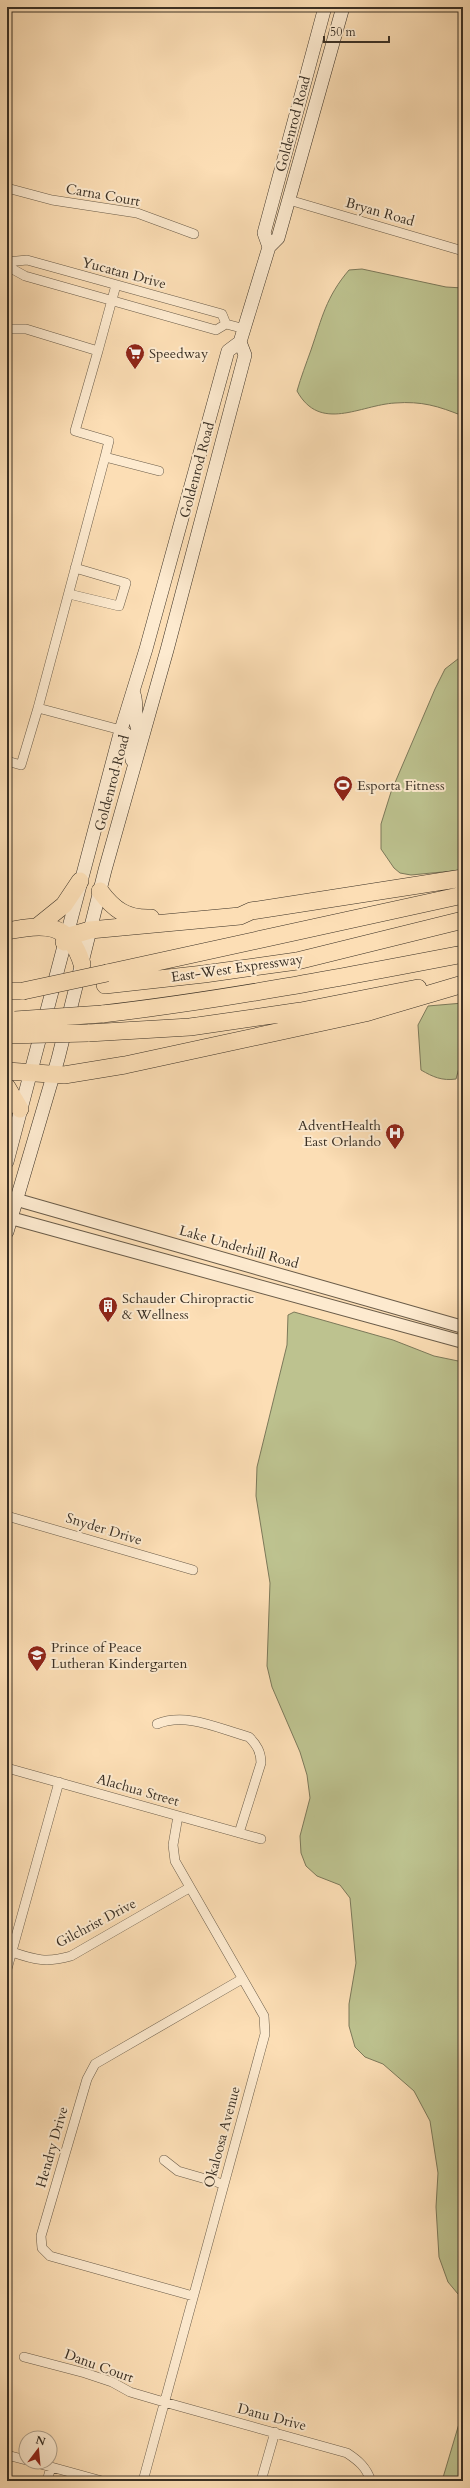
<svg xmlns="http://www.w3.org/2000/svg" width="470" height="2488" viewBox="0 0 470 2488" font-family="Cardo,serif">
<rect width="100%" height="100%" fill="#fcdeb5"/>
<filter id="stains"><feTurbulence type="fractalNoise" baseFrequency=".005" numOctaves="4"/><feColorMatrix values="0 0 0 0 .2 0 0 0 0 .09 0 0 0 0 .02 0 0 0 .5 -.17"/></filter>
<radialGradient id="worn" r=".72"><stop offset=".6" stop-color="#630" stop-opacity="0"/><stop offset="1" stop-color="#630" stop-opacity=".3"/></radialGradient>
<path fill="#bdc28f" stroke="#7c795a" d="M362 269 446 287 463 288V416C438 406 422 401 395 403 360 405 320 433 297 391 301 377 306 364 311 350 322 318 326 297 349 270Z
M463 655V870L411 875 400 873 394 868 381 849V824L391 792 435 689 445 669Z
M463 1003V1053L456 1079C442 1081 433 1077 421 1070L418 1025 428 1006Z
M294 1312 393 1340 434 1356 463 1362V2295L458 2294 448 2282 439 2257 436 2207 438 2173 430 2121 414 2091 383 2064 365 2057 355 2047 349 2026V2004L356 1963 350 1898 340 1885 317 1876 306 1866 301 1853 300 1836 310 1798 307 1775 300 1752 272 1687 267 1666 270 1583 256 1496 257 1467 287 1345 288 1315Z
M461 2417 463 2418V2481H442Z"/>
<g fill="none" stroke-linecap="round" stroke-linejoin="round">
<g stroke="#6a5c49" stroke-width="10">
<path id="minor" d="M7 188 52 200 137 213 194 234
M289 200 463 251
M7 262 27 260 222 314 226 324
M7 266 25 276 216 330 226 324 245 329
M7 329H26L98 351 116 285
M98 351 75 431 109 441 105 457 159 471
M69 594 119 606 126 583 75 568
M38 708 105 457
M7 761 21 765 38 708 121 730
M7 1516 193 1570
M157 1724C187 1712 219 1729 249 1737 257 1745 261 1752 261 1763L239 1833
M7 1768 261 1839
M12 1952C35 1960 47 1963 71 1956L189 1888
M7 1969 59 1782
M164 2160 178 2171 223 2184
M193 2296 50 2256 42 2248 41 2236 87 2079 95 2064 242 1979
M24 2357 85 2373 112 2382 130 2392 164 2402 347 2453C359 2461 366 2467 371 2481
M7 2455 26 2460
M33 2462 102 2481
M47 2481 51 2467
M143 2481 265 2034 264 2016 175 1861 173 1845 178 1816
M261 2481 275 2432"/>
</g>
<g stroke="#6a5c49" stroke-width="14">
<path id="tertiary" d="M7 1197 463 1327
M7 1217 463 1342"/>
</g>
<g stroke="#3a3025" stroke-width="14">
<path id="secondary" d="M269 247 264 233 325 7
M134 694C139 708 131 724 142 736
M121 730 129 737 132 760
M7 1162 121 730 146 649 228 351 240 342
M7 1232 58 1059 105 870 167 650 245 355 240 342 269 247 278 238 343 7"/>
</g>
<g stroke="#3a3025" stroke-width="18">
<path id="motorway" d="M100 891C114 910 127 919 151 918
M38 926 64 905 80 881
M7 931C44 924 69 921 82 964
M64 942 73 935 90 930 240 916 251 911 463 878
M107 973 463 895
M105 985 204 974 297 961 463 920
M7 991H23
M102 1014C224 1000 343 977 463 954
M88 1033 190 1027 301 1011 418 988
M7 1071 64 1075 125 1065 365 1013 463 984
M7 1087 20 1109"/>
</g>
<use href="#minor" stroke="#fdeacf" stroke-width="9"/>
<use href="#tertiary" stroke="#fdeacf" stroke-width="12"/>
<use href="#secondary" stroke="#fdeacf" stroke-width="13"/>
<use href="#motorway" stroke="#fcdeb5" stroke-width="17"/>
<g stroke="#3a3025" stroke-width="18" stroke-linecap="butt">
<path id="motorway-bridge" d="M23 991 107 973
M15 1020 102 1014
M8 1035 88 1033"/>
</g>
<use href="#motorway-bridge" stroke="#fcdeb5" stroke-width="17"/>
</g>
<defs>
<g id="supermarket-pin" transform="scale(1)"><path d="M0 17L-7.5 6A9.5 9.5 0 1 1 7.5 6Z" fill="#8f2418" stroke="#fdeacf"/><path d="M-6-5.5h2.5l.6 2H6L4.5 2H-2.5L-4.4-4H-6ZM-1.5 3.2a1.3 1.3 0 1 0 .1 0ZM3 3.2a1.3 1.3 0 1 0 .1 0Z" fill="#fff"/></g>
<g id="stadium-pin" transform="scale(1)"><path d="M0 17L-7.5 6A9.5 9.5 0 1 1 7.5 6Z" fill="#8f2418" stroke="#fdeacf"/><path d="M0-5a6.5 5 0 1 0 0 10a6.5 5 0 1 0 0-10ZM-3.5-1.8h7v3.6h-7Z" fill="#fff"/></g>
<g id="hospital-pin" transform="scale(1)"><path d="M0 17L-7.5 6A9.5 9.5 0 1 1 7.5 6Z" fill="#8f2418" stroke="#fdeacf"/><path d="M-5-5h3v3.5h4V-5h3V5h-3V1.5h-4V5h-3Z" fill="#fff"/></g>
<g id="building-pin" transform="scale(1)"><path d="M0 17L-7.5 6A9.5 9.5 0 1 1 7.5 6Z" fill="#8f2418" stroke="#fdeacf"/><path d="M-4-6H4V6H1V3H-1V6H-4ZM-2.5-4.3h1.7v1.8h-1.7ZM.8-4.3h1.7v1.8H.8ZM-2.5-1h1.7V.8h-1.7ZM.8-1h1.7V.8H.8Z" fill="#fff"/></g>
<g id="school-pin" transform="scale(1)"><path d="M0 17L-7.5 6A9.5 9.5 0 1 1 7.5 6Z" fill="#8f2418" stroke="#fdeacf"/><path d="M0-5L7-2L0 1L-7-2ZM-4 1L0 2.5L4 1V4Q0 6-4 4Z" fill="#fff"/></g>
</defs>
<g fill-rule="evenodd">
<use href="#supermarket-pin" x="135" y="353"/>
<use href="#stadium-pin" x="343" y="785"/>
<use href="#hospital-pin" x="395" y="1133"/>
<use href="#building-pin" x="108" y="1306"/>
<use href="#school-pin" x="37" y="1655"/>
</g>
<g text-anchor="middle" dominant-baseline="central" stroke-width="4" stroke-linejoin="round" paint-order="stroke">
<g font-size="14" fill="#3a3025" stroke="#fdeacf">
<text transform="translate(293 124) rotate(-75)">Goldenrod Road</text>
<text transform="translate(103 195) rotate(10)">Carna Court</text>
<text transform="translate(380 212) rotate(16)">Bryan Road</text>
<text transform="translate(124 273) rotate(15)">Yucatan Drive</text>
<text transform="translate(197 470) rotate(-75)">Goldenrod Road</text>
<text transform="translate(112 783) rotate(-75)">Goldenrod Road</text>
<text transform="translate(237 968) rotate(-8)">East-West Expressway</text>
<text transform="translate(239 1247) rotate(16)">Lake Underhill Road</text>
<text transform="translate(104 1529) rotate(17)">Snyder Drive</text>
<text transform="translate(138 1790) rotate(16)">Alachua Street</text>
<text transform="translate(96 1923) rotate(-28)">Gilchrist Drive</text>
<text transform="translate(222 2137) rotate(-75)">Okaloosa Avenue</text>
<text transform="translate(52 2147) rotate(-74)">Hendry Drive</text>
<text transform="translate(99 2366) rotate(20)">Danu Court</text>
<text transform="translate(272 2417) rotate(15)">Danu Drive</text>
</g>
<g font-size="14" fill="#3a3025" stroke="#fdeacf" text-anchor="start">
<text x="149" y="353">Speedway</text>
<text x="357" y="785">Esporta Fitness</text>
<text x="381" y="1125" text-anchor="end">AdventHealth<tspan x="381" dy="16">East Orlando</tspan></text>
<text x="122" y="1298">Schauder Chiropractic<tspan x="122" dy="16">&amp; Wellness</tspan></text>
<text x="51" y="1647">Prince of Peace<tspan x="51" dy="16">Lutheran Kindergarten</tspan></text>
</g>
</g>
<rect width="470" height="2488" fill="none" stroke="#fcdeb5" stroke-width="24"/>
<rect x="8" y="8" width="454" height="2472" fill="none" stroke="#3a3025" stroke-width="2"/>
<rect x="12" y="12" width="446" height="2464" fill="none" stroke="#3a3025"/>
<g transform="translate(38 2450) rotate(16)"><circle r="19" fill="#fdeacf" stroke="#afa08b"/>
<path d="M0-3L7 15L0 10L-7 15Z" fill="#8f2418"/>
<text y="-6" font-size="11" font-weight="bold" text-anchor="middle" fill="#3a3025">N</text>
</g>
<path d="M324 36v6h65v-6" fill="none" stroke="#3a3025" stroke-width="2"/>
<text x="330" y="36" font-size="12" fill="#3a3025" stroke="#fdeacf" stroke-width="3" paint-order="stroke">50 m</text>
<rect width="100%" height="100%" filter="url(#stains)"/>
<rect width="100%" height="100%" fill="url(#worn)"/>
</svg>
